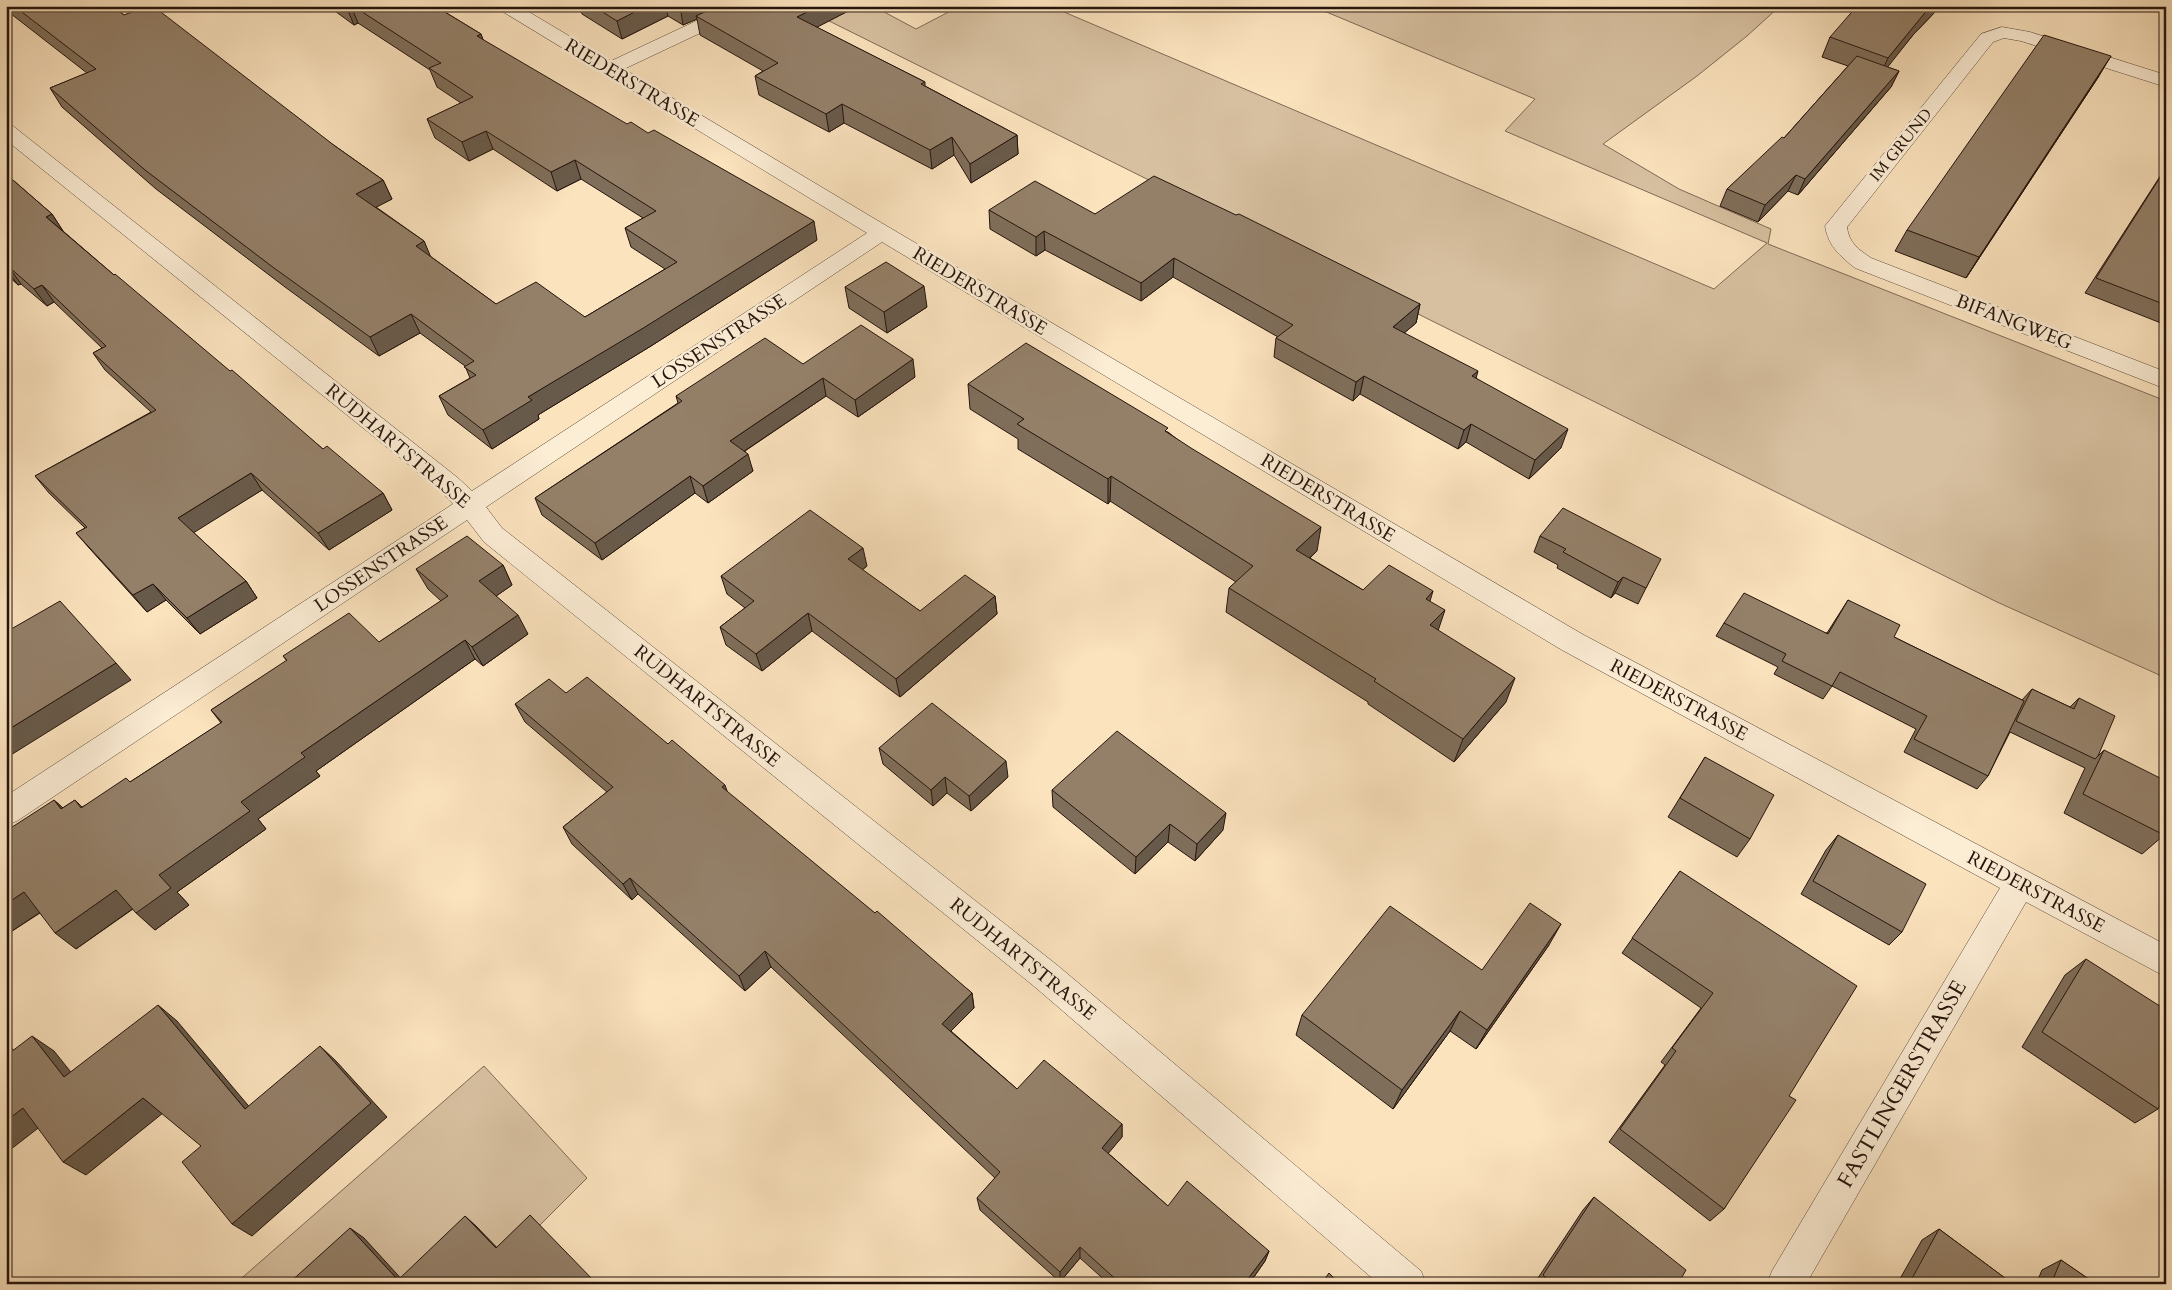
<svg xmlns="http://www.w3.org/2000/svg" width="2172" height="1290" viewBox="0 0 2172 1290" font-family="Cardo,serif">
<rect width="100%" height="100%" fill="#fbe3be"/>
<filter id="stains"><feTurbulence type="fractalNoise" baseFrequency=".004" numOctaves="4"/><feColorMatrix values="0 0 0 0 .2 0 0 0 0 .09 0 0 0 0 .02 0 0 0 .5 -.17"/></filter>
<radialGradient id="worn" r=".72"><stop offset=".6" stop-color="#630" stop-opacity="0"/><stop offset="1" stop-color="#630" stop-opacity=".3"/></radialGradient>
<path fill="#d7c0a0" stroke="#7e6a56" d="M799 6H873L916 29 960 6H1050L1714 289 1767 243 1505 131 1535 99 1312 6H1780L1747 36 1697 76 1603 144 1679 189 1771 229 1768 244 2166 401V678L1997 602Z
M484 1066 587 1178 507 1258 417 1284H235Z"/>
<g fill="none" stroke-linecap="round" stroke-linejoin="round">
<g stroke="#5a4838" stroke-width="1">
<path id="minor" d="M497 6H519L611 61 728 6H752L749 10 624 69 890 228 1582 634 2166 945V977L2026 902 1806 1284H1767L1772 1271 2000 888 1562 650 882 242 486 507 502 528 1057 965 1421 1271 1426 1284H1379L1035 987 484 542 467 520 17 821 6 825V796L453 504 440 490 6 140V124L13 126 458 478 472 491 867 233 500 10Z
M2002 27 2030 32 2166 75V87L2021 41 2004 38 1993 42 1847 227C1849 243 1858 249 1871 258L2166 372V389L1855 268C1840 256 1828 246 1825 226L1829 221 1981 34Z"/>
</g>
<use href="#minor" fill="#fcedd5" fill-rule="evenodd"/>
</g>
<path fill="#7f6e5a" stroke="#25140c" d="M6 6H112L124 15 335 146 383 180 392 199 376 207 424 241 430 256 496 304 585 317 665 269 631 247 625 228 643 218 581 179 557 191 493 149 469 161 435 138 427 119 461 103 437 87 430 70 358 23 354 25 328 6H435L481 34 483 40 817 240 651 346 538 415 539 419 492 449 448 415 439 396 470 378 465 366 420 333 379 356 285 287 156 189 62 107 50 88 87 73 6 10Z
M579 6H858L816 27 925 82V86L1017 135 1018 154 971 183 954 155 932 169 844 123 829 132 759 95 755 76 763 71 700 35 697 19 683 25 668 16 622 39 582 14Z
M1935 12 1913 35 1887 67 1899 71 1891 87 1798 195 1788 191 1758 222 1720 206 1727 189 1784 138 1848 66 1822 57 1830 37Z
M2099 76 1966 278 1895 251 1907 230Z
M2166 167V325L2085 293Z
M6 174 52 214 63 231 114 275 323 449 383 493 392 510 329 550 262 490 193 532 246 581 257 598 200 634 166 600 147 612 90 549 76 533 85 528 49 493 35 476 151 412 105 370 93 353 102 348 54 302 47 306 21 284 18 285 6 274Z
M989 210 1095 214 1420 304 1416 323 1404 333 1476 378 1561 448 1529 479 1466 442 1458 449 1360 394 1353 401 1274 357 1276 338 1278 337 1173 277 1141 301 1045 250 1036 256 990 229Z
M845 287 927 307 887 333 849 308Z
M803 364 915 377 858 417 826 396 745 451 753 471 708 503 695 493 602 560 542 515 535 498 678 403 676 396Z
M968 384 1168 432 1317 551 1310 558 1363 590 1430 602 1438 631 1506 702 1454 762 1368 704V702L1226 612 1229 588 1236 582 1110 501 1108 504 1018 449V439L970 409Z
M1540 536 1653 574 1638 604 1615 593 1611 598 1557 568 1558 565 1534 552Z
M503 565 512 585 496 596 528 634 483 666 475 659 316 771 320 776 258 819 266 829 177 892 189 905 155 930 133 909 76 949 40 913 6 935 54 800 63 808 75 800 82 807 130 782 221 723 211 710 287 661 283 656 379 642 441 601 428 589 416 569Z
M867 566 862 570 920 611 995 596 997 614 900 697 812 631 762 671 726 645 720 627 745 608 727 594 721 576Z
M1848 600 1894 637 2022 700 2032 689 2070 707 2079 698 2098 756 2104 750 2164 835 2142 854 2064 813 2085 768 2010 732 1988 776 1977 789 1904 752 1916 729 1832 686 1823 699 1774 674 1778 667 1716 636 1724 623 1827 633Z
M566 693 668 744 972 993 974 1008 951 1031 1017 1089 1122 1124V1137L1108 1153 1168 1206 1269 1251 1265 1261 1249 1284H1109L1080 1258 1060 1282 980 1210 977 1198 995 1178 771 967 745 991 638 894 632 900 572 844 563 827 607 792 525 722 515 704Z
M879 748 1008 777 971 811 947 793 933 806 883 764Z
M1705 757 1750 839 1737 857 1668 817Z
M1052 790 1223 830 1195 861 1168 842 1135 874 1053 807Z
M1838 835 1902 932 1889 945 1801 894 1826 850Z
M1680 871 1789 1096 1724 1209 1710 1221 1609 1142 1665 1065 1661 1062 1701 1008 1622 953Z
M1549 945 1476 1049 1450 1031 1393 1109 1296 1035 1302 1015 1482 970Z
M2086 959 2158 1109 2135 1123 2022 1047 2065 975Z
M1594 1197 1678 1284H1534L1583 1210Z
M1939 1229 2013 1284H1897L1922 1240Z
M2061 1260 2096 1284H2036L2042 1270Z"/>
<path fill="#685a4a" stroke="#25140c" d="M346 6H351L358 23 354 25Z
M646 6H665L668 16 622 39 617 21Z
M680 6H723L696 16 697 19 683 25Z
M819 6H858L800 36 797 17Z
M1931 6H1938L1935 12 1913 35 1879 78 1888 58 1923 15Z
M481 34 488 53 477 36Z
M2111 56 2099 76 1966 278 1979 257Z
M1899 71 1891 87 1798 195 1805 179Z
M842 104 844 123 829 132 826 114Z
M486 131 493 149 469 161 462 142Z
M1017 135 1018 154 971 183 970 164Z
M952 137 954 155 932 169 930 150Z
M575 160 581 179 557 191 551 172Z
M1796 175 1788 191 1758 222 1765 205Z
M383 180 392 199 365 213 356 194Z
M52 214 63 231 46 217Z
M814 221 817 240 651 346 538 415 539 419 492 449 483 430 528 397Z
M1044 231 1045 250 1036 256V237Z
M424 241 432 260 416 246Z
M1174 258 1173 277 1141 301V283Z
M8 266 21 284 18 285 6 269V267Z
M42 285 54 302 47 306 34 289Z
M924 286 927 307 887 333 884 312Z
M1420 304 1416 323 1389 346 1393 327Z
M411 314 420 333 379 356 370 337Z
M913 359 915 377 858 417 855 400Z
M1478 371 1473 390 1472 376Z
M1364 376 1360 394 1353 401 1356 382Z
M823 378 826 396 734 458 730 441Z
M1471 424 1466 442 1458 449 1464 430Z
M1568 429 1561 448 1529 479 1535 460Z
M748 454 753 471 708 503 703 486Z
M251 473 262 490 190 535 178 518Z
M690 476 695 493 602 560 595 543Z
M1111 476 1110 501 1108 504V479Z
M383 493 392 510 329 550 318 533Z
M1321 527 1317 551 1292 574 1296 550Z
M863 548 867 566 852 578 848 559Z
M503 565 512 585 489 601 479 581Z
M1623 577 1615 593 1611 598 1618 582Z
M246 581 257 598 200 634 187 618Z
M153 584 166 600 147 612 133 595Z
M1433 591 1426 615V599Z
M995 596 997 614 900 697 896 679Z
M1445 610 1437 634 1430 625Z
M808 613 812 631 762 671 756 654Z
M518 615 528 634 483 666 472 647Z
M465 640 475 659 316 771 320 776 258 819 266 829 177 892 189 905 155 930 136 913 159 875 241 802 301 753Z
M116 663 131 680 6 758V731Z
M1515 678 1506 702 1454 762 1463 739Z
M1006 761 1008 777 971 811 969 796Z
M945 777 947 793 933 806 931 790Z
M725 785 731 802 722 787Z
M54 800 74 818 61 809Z
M1226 813 1223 830 1195 861 1197 844Z
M1170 824 1168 842 1135 874 1136 857Z
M630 878 638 894 632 900 623 884Z
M116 890 135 907 76 949 55 933Z
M24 892 45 909 6 935V904Z
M1561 924 1549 945 1476 1049 1487 1030Z
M765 951 771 967 745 991 739 976Z
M972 993 974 1008 944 1038 942 1024Z
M158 1005 177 1021 263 1123 245 1109Z
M1460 1011 1450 1031 1393 1109 1402 1090Z
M32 1036 54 1051 86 1091 64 1077Z
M6 1041 30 1070 6 1054Z
M320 1046 336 1061 387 1117 252 1236 232 1224Z
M143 1098 163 1113 86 1175 63 1162Z
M23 1108 46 1122 6 1153V1121Z
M1122 1124V1137L1102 1161V1148Z
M465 1216 476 1226 507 1258 496 1248Z
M350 1228 364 1238 406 1284 398 1280Z
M1080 1247V1258L1060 1282V1272Z
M1269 1251 1265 1261 1249 1284H1244Z"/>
<path fill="#948069" stroke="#25140c" d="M14 6H112L124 15 147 6H153L335 146 383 180 356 194 424 241 416 246 496 304 536 282 585 317 677 262 625 228 656 211 575 160 551 172 486 131 462 142 427 119 473 97 429 68 441 63 353 6H435L481 34 477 36 627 124 631 122 648 133 654 130 814 221 645 327 528 397 532 400 483 430 439 396 476 375 464 367 474 361 411 314 370 337 274 268 145 170 50 88 96 69Z
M593 6H646L617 21Z
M718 6H819L797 17 925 82 921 84 1017 135 970 164 952 137 930 150 842 104 826 114 755 76 778 63 696 16Z
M1857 6H1931L1923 15 1888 58 1830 37Z
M2044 35 2111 56 1979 257 1907 230Z
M1857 56 1899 71 1805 179 1796 175 1765 205 1727 189 1782 137 1784 138Z
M2166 168V305L2096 278Z
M6 174 52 214 46 217 114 275 115 274 230 371 232 370 323 449 327 446 383 493 318 533 251 473 178 518 246 581 187 618 153 584 133 595 76 533 87 527 35 476 156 410 93 353 106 346 42 285 34 289 8 266 6 267Z
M1154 176 1236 215 1239 214 1420 304 1393 327 1478 371 1472 376 1568 429 1535 460 1471 424 1464 430 1364 376 1356 382 1276 338 1293 325 1174 258 1141 283 1044 231 1036 237 989 210 1035 181 1095 214Z
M886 262 924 286 884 312 845 287Z
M861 325 913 359 855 400 823 378 730 441 748 454 703 486 690 476 595 543 535 498 682 401 676 396 765 338 803 364Z
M1026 343 1168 428 1165 431 1191 448 1321 527 1296 550 1363 590 1389 565 1433 591 1426 599 1445 610 1430 625 1515 678 1463 739 1374 681 1376 679 1229 588 1253 566 1111 476 1108 479 1017 424 1024 419 968 384Z
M1563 508 1661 559 1646 588 1623 577 1618 582 1563 552 1566 549 1540 536Z
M810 510 863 548 848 559 920 611 965 575 995 596 896 679 808 613 756 654 720 627 754 601 721 576Z
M467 536 503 565 479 581 518 615 472 647 465 640 301 753 305 757 241 802 250 811 159 875 171 888 136 913 116 890 55 933 24 892 6 904V831L54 800 61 809 75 800 81 808 126 778 130 782 222 722 211 710 287 660 283 656 349 613 379 642 448 596 416 569Z
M1744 593 1828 634 1848 600 1900 625 1894 637 2024 701 1988 776 1914 739 1927 716 1840 672 1832 686 1782 661 1786 654 1724 623Z
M60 601 116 663 6 731V632Z
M587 677 668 744 672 740 725 785 722 787 875 913 877 911 972 993 942 1024 1017 1089 1044 1060 1122 1124 1102 1148 1168 1206 1187 1181 1269 1251 1244 1284H1121L1080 1247 1060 1272 977 1198 1000 1172 765 951 739 976 630 878 623 884 563 827 613 787 515 704 549 679 566 693Z
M2032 689 2074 709 2079 698 2115 716 2098 756 2095 759 2016 721Z
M932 703 1006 761 969 796 945 777 931 790 879 748Z
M1117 731 1226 813 1197 844 1170 824 1136 857 1052 790Z
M2104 750 2166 781V830L2164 835 2083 794Z
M1705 757 1774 795 1750 839 1680 798Z
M1838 835 1926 884 1902 932 1813 881Z
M1680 871 1857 986 1789 1096 1796 1100 1724 1209 1620 1129 1676 1051 1672 1048 1713 993 1632 938Z
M1530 903 1561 924 1487 1030 1460 1011 1402 1090 1302 1015 1390 906 1482 970Z
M2086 959 2166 1010V1094L2158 1109 2042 1032Z
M158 1005 245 1109 320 1046 371 1103 232 1224 182 1162 201 1146 143 1098 63 1162 23 1108 6 1121V1054L7 1055 32 1036 64 1077Z
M1594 1197 1686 1270 1678 1284H1553L1543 1275Z
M530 1215 597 1284H288L350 1228 398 1280 465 1216 496 1248Z
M1939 1229 2013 1284H1909Z
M2061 1260 2096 1284H2051Z
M1329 1273 1340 1284H1321Z"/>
<g text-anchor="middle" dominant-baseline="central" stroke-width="5" stroke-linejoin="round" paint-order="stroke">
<g font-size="16" fill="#25140c" stroke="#fcedd5">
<text transform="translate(1901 145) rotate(-51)">IM GRUND</text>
</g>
<g font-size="19" fill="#25140c" stroke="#fcedd5">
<text transform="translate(632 83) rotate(31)">RIEDERSTRASSE</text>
<text transform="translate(980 291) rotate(31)">RIEDERSTRASSE</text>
<text transform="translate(2014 322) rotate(21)">BIFANGWEG</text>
<text transform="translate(719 341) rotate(-33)">LOSSENSTRASSE</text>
<text transform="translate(398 446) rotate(40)">RUDHARTSTRASSE</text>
<text transform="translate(1328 498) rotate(31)">RIEDERSTRASSE</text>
<text transform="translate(381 564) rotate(-34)">LOSSENSTRASSE</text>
<text transform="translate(1679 700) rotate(28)">RIEDERSTRASSE</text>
<text transform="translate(707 706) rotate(39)">RUDHARTSTRASSE</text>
<text transform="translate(2036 892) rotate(28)">RIEDERSTRASSE</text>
<text transform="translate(1023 959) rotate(39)">RUDHARTSTRASSE</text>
</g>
<g font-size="22" fill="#25140c" stroke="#fcedd5">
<text transform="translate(1902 1084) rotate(-60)">FASTLINGERSTRASSE</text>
</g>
</g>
<rect width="2172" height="1290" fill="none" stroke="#fbe3be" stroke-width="25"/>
<rect x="8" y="8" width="2157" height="1275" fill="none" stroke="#25140c" stroke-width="2.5"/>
<rect x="12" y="12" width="2147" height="1265" fill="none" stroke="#25140c"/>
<rect width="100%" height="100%" filter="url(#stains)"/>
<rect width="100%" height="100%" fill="url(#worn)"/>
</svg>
